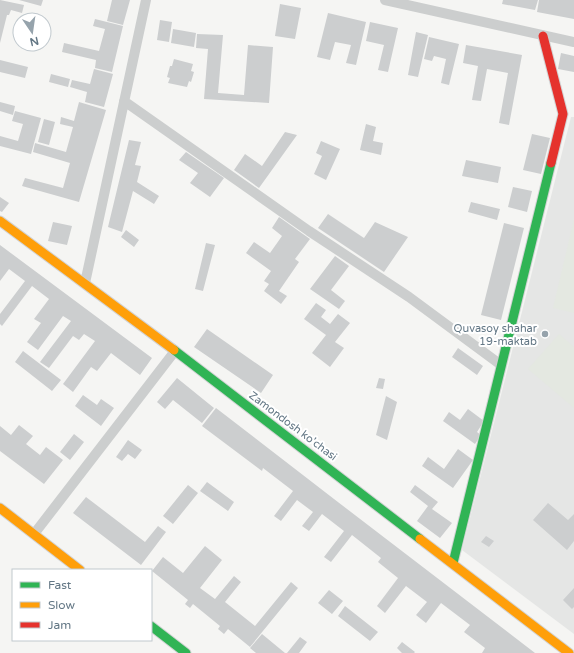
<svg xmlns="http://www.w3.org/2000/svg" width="574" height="653" viewBox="0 0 574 653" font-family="'Varela Round',sans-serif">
<rect width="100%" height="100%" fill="#f5f5f3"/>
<path fill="#e5e6e5" d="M571 117H574V634L462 550Z"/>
<path fill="#e4e8e1" d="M574 219V313L553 308Z
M559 334 574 347V408L528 369Z"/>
<path fill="#cccecf" d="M0 0 24 5 22 13 11 10 9 15H7L0 43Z
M19 0H43L41 6Z
M112 0H130L123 25 107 21Z
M503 0H538L535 10 502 4Z
M539 0H574V19L537 12Z
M280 4 301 8 295 39 275 36Z
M328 13 366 22 356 65 346 63 351 45 335 42 330 60 317 57Z
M95 19 123 26 112 72 95 68 96 60 62 52 64 43 99 51 105 29 93 26Z
M160 20 172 22 169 42 157 40Z
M370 22 398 28 388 72 378 70 384 45 366 41Z
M173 29 196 33 194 47 171 43Z
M416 32 428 35 418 77 408 75Z
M197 34 223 35 218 93 244 95 248 45 273 47 269 103 204 99 208 49 196 48Z
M429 37 459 44 449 85 441 83 446 59 434 56 432 61 424 59Z
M466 45 522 55 509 125 499 123 508 73 487 69 481 101 472 100 478 66 463 63Z
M561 53 574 56V72L558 69Z
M174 59 193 64 191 71 194 72 191 82 189 81 187 87 168 83 170 78 167 77 170 66H172Z
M0 60 28 67 25 78 0 72Z
M94 69 113 74 104 107 85 102 87 92 70 87 72 80 90 84Z
M51 74 70 79 68 87 49 82Z
M0 102 15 106 13 115 0 111Z
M79 102 106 110 79 202 22 186 25 178 63 188 70 163 33 152 35 143 66 152 73 127 60 124 61 117 74 121Z
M15 111 41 118 31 154 0 146V136L18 141 23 124 12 121Z
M44 119 55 122 49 145 38 142Z
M366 124 376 127 373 141 383 143 381 155 360 150Z
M285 132 297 135 259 188 234 170 245 154 262 166Z
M532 134 550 138 541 174 523 170Z
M129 140 141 142 135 165 141 166 137 182 159 196 154 204 133 191 122 232 108 227Z
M321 141 340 149 326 180 314 174 322 156 316 153Z
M186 152 224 178 210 197 190 183 198 173 179 160Z
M466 160 501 167 498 183 462 176Z
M513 187 532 191 527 212 508 207Z
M0 197 9 203 2 212 0 211Z
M471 202 500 209 497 220 468 212Z
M328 214 364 238 375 222 408 237 384 272 318 228Z
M279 217 310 239 295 259 299 262 279 291 287 296 281 304 264 291 269 284 264 281 271 271 246 253 254 242 270 253 282 236 272 228Z
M53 222 72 226 67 245 48 241Z
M504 223 524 228 501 320 481 315Z
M126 230 139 240 134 247 121 237Z
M206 243 215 245 203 291 195 289Z
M0 245 152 358 140 375 111 353 97 371 91 367 73 392 63 384 95 341 84 334 79 340 73 336 49 368 40 362 71 321 63 316 38 350 27 342 41 323 34 319 49 299 32 286 2 326 0 324V314L25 281 9 269 0 281Z
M335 256 349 266 331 290 345 301 339 309 310 289Z
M316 303 326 310 321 317 330 324 338 314 350 323 335 342 344 348 330 367 312 353 326 335 304 319Z
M207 329 273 375 261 393 194 347Z
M458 348 483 366 477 375 452 357Z
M23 351 61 380 52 391 15 362Z
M177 378 214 408 202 423 173 400 165 409 157 402Z
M379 378 385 379 383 389 376 388Z
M83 395 97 405 101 399 114 408 101 426 75 406Z
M386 396 397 402 387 440 376 435Z
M216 408 334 499 535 653H482L485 648 464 632 470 625 441 603 426 623 416 615 427 602 406 586 385 613 377 606 398 578 378 562 381 558 352 535 331 562 324 557 344 531 322 514 309 531 302 526 313 512 297 500 281 521 274 516 293 491 263 468 262 471 202 426Z
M468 409 484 421 477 432 481 435 475 444 443 421 449 412 460 420Z
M19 425 33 436 26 444 40 455 46 447 63 460 44 484 0 451V426L11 435Z
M74 434 84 442 70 460 60 452Z
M128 440 142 450 135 459 128 454 122 461 116 457Z
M458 449 473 460 453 488 422 466 428 457 444 469Z
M207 482 234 502 228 511 200 491Z
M188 485 198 493 173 524 163 516Z
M415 485 438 502 432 509 452 523 440 538 417 521 428 506 410 492Z
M86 497 145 542 158 526 166 532 141 565 73 513Z
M548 503 568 520 574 514V541L567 550 533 520Z
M486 536 494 541 489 547 481 542Z
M205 546 222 560 200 588 215 599 234 576 241 582 225 602 255 626 291 582 298 588 250 647 228 629 224 634 218 629 220 626 193 604 190 608 185 604 188 600 152 571 163 557 183 573Z
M574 588V607L572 609 563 600Z
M329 590 343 601 332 614 318 603Z
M345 606 378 632 370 641 338 616Z
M262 634 285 653H256L250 648Z
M300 637 307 642 299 653H287Z
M402 642 415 652 414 653H402L397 648Z"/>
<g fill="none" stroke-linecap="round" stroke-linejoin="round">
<g stroke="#d2d3d4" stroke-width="11">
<path id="fast" d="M174 350 420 539
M453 563 551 163
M151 626 186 653"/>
</g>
<g stroke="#d2d3d4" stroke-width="11">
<path id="slow" d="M0 221 174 350
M0 508 80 570
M420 539 569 653"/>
</g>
<g stroke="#d2d3d4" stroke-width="11">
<path id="jam" d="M543 36 563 114 551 163"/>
</g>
<path stroke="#cccece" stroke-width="10" d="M385 0 574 42
M124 101 309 231 409 297 501 365
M85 283 146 0
M34 534 175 351"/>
<use href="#fast" stroke="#30b455" stroke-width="9"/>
<use href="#slow" stroke="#ff9f0a" stroke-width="9"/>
<use href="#jam" stroke="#e5322d" stroke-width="9"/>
</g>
<circle fill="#96a3ac" stroke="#fff" stroke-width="1.5" cx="545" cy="334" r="4"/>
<g text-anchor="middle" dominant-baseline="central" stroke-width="4" stroke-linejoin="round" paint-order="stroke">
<g font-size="11" fill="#637785" stroke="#fff" text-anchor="end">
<text x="537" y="328">Quvasoy shahar<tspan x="537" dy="13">19-maktab</tspan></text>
</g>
<g font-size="11" fill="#637785" stroke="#fff">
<text transform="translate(293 426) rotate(37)">Zamondosh ko'chasi</text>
</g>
</g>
<rect x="12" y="569" width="140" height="72" fill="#ffffff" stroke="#c1c9ce"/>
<rect x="20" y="582" width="20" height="6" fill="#30b455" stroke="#c1c9ce"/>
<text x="48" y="589" font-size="12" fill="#637785">Fast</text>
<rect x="20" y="602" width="20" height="6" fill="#ff9f0a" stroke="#c1c9ce"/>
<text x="48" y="609" font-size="12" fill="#637785">Slow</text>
<rect x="20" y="622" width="20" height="6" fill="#e5322d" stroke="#c1c9ce"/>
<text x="48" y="629" font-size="12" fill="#637785">Jam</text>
<g transform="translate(32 32) rotate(167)"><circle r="19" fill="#ffffff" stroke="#c1c9ce"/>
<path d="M0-3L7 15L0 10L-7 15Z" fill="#96a3ac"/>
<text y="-6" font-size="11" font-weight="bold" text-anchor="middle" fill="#637785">N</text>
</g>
</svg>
